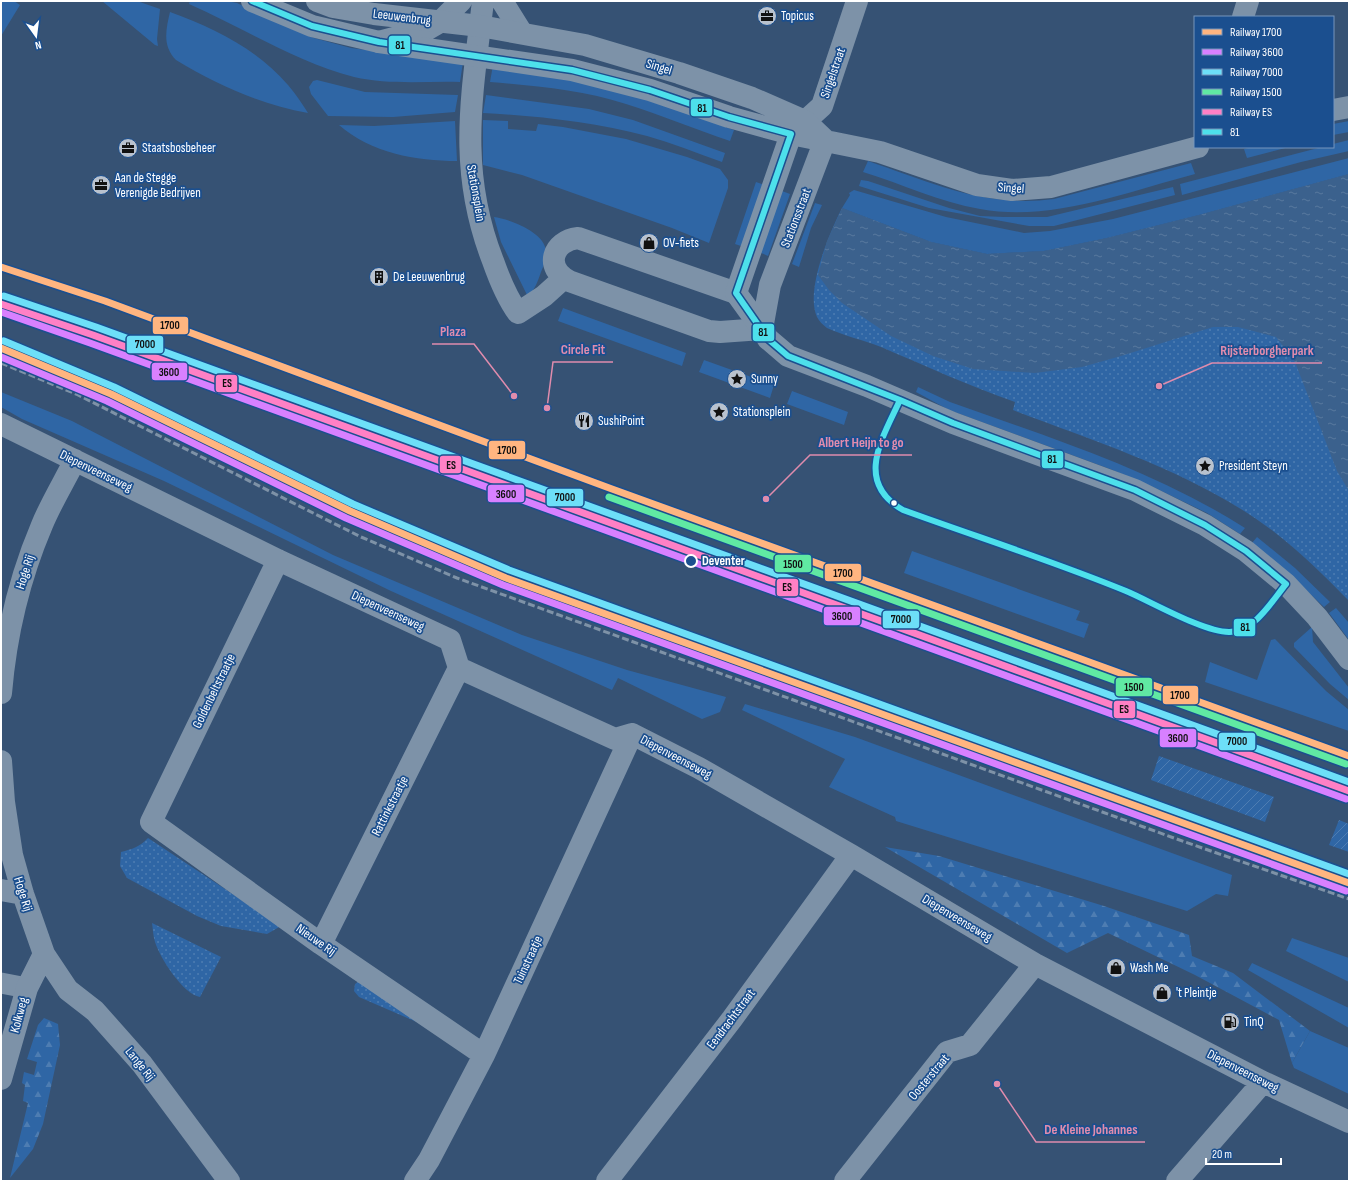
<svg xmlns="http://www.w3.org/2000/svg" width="1350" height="1182" viewBox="0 0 1350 1182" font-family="'Sofia Sans Condensed',sans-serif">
<defs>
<pattern id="forest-firs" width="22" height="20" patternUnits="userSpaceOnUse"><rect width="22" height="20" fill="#2f66a5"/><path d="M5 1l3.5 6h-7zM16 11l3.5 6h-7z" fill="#4e7db2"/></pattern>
<pattern id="park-dots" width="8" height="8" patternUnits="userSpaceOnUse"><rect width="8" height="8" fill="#2f66a5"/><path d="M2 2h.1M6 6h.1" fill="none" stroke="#4e7db2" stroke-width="1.8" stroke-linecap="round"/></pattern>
<pattern id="garden-furrows" width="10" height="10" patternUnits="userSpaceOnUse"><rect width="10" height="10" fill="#2f66a5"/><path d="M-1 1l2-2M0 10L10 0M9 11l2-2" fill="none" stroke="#4e7db2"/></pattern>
<pattern id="water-ripples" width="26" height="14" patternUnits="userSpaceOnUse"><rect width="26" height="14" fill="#3b618d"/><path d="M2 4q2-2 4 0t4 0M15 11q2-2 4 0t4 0" fill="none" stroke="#58799e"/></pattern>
</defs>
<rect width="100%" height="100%" fill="#365274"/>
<path fill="#2f66a5" d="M1 1H14L20 5 1 36Z
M102 1H137L160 9 157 39 158 46 155 45Z
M190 1H226L237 3 278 23 314 38 351 48 463 62 460 82C426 81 388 85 354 77 295 62 244 28 189 4Z
M170 12C214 28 257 49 288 85 296 94 302 104 308 113 260 104 217 85 176 60 162 46 166 29 170 12Z
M493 65 563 75 664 105 734 130 730 141C695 129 661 115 626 104 582 90 536 86 490 82Z
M317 80 365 92 458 95 455 112 393 117 328 116 311 94 309 87 313 81Z
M486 95 589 109 633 120 725 153 722 162C697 153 672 143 647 136 593 122 538 116 483 113Z
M483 120 508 121V129L536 131 538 124 563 127 626 139 687 157 720 169 728 180V188L709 243 672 228 522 175 483 165Z
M455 121 457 161C416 161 371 153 339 125L374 126Z
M1349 121V132L1333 135V124Z
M1349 140V151L1301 162 1182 195 1180 184 1322 147H1333V144Z
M1252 147H1289L1247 158 1244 149Z
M1349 158V174L1199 215 1107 238 1044 251 987 254 931 242 842 208 850 195 849 193 854 190 946 217 1024 233 1050 231 1113 219Z
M868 161C932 183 985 208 1054 199L1191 163 1195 174C1126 192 1052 222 980 209 940 202 902 184 863 172Z
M861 180 868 181 949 208 980 216 1004 217H1047L1173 187 1175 195 1054 226H1029L929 208 859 186Z
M756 182 765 185 744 247 735 244Z
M782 191 790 194 768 256 759 252Z
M815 203 822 205 811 228 799 267 792 264Z
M494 217C509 219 545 232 546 251 547 258 544 265 541 272 538 281 535 289 528 297L501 242Z
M563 308 686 353 682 366 558 321Z
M704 360 774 385 770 398 699 372Z
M918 387 950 402C1051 438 1154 470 1245 528L1240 534 1207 513 1153 487 1110 469 949 410 916 392Z
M792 391 848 412 844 425 787 404Z
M1 392 72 421 333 555 522 635 627 670 726 697 720 712 702 719 618 678 612 690 391 591 164 481 22 419 1 407Z
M1257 537 1295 568 1330 602 1324 607 1289 574 1252 543Z
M912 551 1080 611 1076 620 1089 624 1084 638 904 573Z
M1336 608 1349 623V640L1329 613Z
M1312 627 1313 642 1349 688V700L1330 684 1294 647V643Z
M1275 639 1326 691 1349 710V731L1205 682 1210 662 1257 680 1271 640Z
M745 704 855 737 1232 875 1228 896 1216 894 1187 911 896 821 895 817 829 787 845 759 742 710Z
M1292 938 1349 958V982L1286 951Z
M1252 963 1349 1008V1028L1248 970Z
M1310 1031 1349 1048V1094L1294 1068 1292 1063Z"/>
<path fill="url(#forest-firs)" d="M885 847 939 856 1104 906 1189 935 1192 956 1233 973 1310 1031 1292 1063 1279 1020 1195 975 1108 933 1067 953Z
M44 1018 58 1024 60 1045 43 1124 33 1149 10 1178 28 1103 23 1101 25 1085 22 1083 24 1072 34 1075 37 1062 27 1059 38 1025Z"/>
<path fill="url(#park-dots)" d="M1349 174V601C1325 576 1300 552 1273 531 1196 473 1102 444 1013 410L1015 402C969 386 926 366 881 347 864 340 844 336 827 328 823 325 819 321 817 317 805 291 829 234 842 208L931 242 987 254 1044 251 1107 238 1199 215Z
M148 838 281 926 267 934 221 926 197 916 127 878 120 866 121 852C132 849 140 847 148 838Z
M152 923 221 957 200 997C183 994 160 958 155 942 153 936 153 929 152 923Z
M359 981 419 1023 359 997 354 991 355 984Z"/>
<path fill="url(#garden-furrows)" d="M1159 756 1274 797 1265 822 1151 780Z
M1339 820 1349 824V852L1329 845Z"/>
<path fill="url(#water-ripples)" d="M1349 174V491L1337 471 1295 362 1276 337 1238 327H1213L1121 356 1082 367 1035 373 973 369 933 356 891 336 842 303 829 290 818 275 827 241 842 208 931 242 987 254 1044 251 1107 238 1199 215Z"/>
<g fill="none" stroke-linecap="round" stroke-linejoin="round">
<path stroke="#7d92a8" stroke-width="21" d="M1 983 27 988"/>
<path stroke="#7d92a8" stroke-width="22" d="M483 1C472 96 457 169 493 261 499 278 507 298 518 313L544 296 564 278
M502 1 522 33
M1243 17 1248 1
M379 42 428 29 440 22 461 1
M791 134 822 106 857 1
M736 293 578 238C552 241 544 268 569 281L709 331 720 332 762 329
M1 424 278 560 450 640 459 668 615 739 632 734 699 768 851 855 1035 964 1263 1082 1349 1122
M278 560 151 822 321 944 484 1055
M1 693C6 634 19 579 42 525 51 503 64 482 75 460
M1 761 4 802 12 855 23 894 44 954 68 990 95 1011 142 1064 229 1181
M1 890 23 894
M321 944 459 668
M1 1079 27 988 44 954
M415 1181 429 1160 484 1055 632 734
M607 1181 732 1019 851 855
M845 1181 947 1052 970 1045 1035 964
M1177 1181 1263 1082"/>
<path stroke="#7d92a8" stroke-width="22" d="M252 1 312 26 379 42 572 70 650 90 729 117 791 134 880 152 977 185 1012 190 1051 187 1198 147
M317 1 333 7 374 14 480 26 585 45 679 73 752 98 805 121 825 140
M1333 110 1349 107
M791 134 736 293 762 329 768 339 788 356 867 386 953 423 1135 490 1205 525 1246 551 1286 584 1317 617 1349 659
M762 329 770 285 825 140"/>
<path stroke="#7e92a7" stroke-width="3" stroke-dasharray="7 3" stroke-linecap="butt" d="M1 363 76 394 361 537 457 578 1185 842 1349 899"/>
<g stroke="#1b4f8f" stroke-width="9">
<path id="bus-1" d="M252 1 312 26 379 42 572 70 650 90 729 117 791 134 736 293 768 339 788 356 900 400
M900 400 953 423 1135 490 1205 525 1246 551 1286 584C1272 601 1255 631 1230 632 1205 633 1150 601 1126 591 1053 561 977 537 903 510 854 482 882 439 900 400Z"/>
</g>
<use href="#bus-1" stroke="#4de0eb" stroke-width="6"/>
<g stroke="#1b4f8f" stroke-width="10">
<path id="rail-1" d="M1 267 105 301 612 489 1349 756
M1 348 111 394 350 511 506 578 1349 883"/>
</g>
<g stroke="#1b4f8f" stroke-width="10">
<path id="rail-2" d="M1 312 90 343 1346 799
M1 357 107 401 346 518 503 585 1346 891"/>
</g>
<g stroke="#1b4f8f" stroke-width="10">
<path id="rail-3" d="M4 296 96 327 1349 782
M4 341 114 387 353 504 509 570 1349 874"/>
</g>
<g stroke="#1b4f8f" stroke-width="10">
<path id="rail-4" d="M609 497 1346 764"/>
</g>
<g stroke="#1b4f8f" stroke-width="10">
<path id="rail-5" d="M1 304 93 335 1349 791"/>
</g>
<use href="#rail-1" stroke="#ffb580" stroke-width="7"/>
<use href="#rail-2" stroke="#d880ff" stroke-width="7"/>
<use href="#rail-3" stroke="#6ddff8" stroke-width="7"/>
<use href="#rail-4" stroke="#60e9a3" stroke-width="7"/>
<use href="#rail-5" stroke="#ff80c5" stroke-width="7"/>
</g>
<defs>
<g id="office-disc" transform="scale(1)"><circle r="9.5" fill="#b9c2ce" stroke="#1b4f8f"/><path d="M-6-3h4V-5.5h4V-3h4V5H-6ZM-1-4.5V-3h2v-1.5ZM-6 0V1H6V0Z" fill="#111"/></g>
<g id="shop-disc" transform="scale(1)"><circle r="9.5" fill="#b9c2ce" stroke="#1b4f8f"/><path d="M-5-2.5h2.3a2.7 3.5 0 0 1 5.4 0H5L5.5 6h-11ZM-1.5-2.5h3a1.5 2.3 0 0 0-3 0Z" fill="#111"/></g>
<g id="building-disc" transform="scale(1)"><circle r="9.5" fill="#b9c2ce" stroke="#1b4f8f"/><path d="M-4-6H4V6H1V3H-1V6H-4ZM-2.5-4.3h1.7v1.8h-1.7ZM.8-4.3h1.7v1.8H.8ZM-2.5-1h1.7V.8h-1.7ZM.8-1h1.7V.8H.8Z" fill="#111"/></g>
<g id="sight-disc" transform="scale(1)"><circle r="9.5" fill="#b9c2ce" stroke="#1b4f8f"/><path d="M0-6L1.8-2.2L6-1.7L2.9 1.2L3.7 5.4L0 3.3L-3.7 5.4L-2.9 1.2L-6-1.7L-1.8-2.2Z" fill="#111"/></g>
<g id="restaurant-disc" transform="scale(1)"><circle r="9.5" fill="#b9c2ce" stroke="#1b4f8f"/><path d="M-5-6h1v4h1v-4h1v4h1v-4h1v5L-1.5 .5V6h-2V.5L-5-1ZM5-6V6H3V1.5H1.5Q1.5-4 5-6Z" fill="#111"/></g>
<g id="fuel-disc" transform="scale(1)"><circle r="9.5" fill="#b9c2ce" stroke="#1b4f8f"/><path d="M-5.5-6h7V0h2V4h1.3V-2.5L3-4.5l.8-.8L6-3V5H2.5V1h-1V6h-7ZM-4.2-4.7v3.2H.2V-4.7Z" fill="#111"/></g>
</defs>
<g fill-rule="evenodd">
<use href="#office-disc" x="767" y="16"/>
<use href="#office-disc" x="128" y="148"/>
<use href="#office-disc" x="101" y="185"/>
<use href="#shop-disc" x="649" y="243"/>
<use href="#building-disc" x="379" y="277"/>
<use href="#sight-disc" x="737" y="379"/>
<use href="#sight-disc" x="719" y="412"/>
<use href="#restaurant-disc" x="584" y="421"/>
<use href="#sight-disc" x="1205" y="466"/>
<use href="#shop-disc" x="1116" y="968"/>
<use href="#shop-disc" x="1162" y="993"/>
<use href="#fuel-disc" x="1230" y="1022"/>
</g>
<circle fill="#fff" stroke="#1b4f8f" stroke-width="1.5" cx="894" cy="503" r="3.5"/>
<circle fill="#1b4f8f" stroke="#fff" stroke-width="2" cx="691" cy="561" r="6"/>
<g text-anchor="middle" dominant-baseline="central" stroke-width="3.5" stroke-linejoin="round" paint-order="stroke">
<g font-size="13" fill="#fff" stroke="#1b4f8f" text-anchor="start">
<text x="781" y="16">Topicus</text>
<text x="142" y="148">Staatsbosbeheer</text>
<text x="115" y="178">Aan de Stegge<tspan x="115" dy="15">Verenigde Bedrijven</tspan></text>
<text x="663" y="243">OV-fiets</text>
<text x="393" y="277">De Leeuwenbrug</text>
<text x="751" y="379">Sunny</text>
<text x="733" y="412">Stationsplein</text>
<text x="598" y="421">SushiPoint</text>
<text x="1219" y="466">President Steyn</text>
<text x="1130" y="968">Wash Me</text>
<text x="1176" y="993">'t Pleintje</text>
<text x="1244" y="1022">TinQ</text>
</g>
<g font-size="13" fill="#fff" stroke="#1b4f8f">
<text transform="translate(402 17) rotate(7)">Leeuwenbrug</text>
<text transform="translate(659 67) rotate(17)">Singel</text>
<text transform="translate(833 73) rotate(-71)">Singelstraat</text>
<text transform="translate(1011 188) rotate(4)">Singel</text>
<text transform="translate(476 193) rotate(80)">Stationsplein</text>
<text transform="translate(796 218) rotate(-69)">Stationsstraat</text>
<text transform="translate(96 471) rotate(26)">Diepenveenseweg</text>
<text transform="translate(25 572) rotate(-72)">Hoge Rij</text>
<text transform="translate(388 611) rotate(25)">Diepenveenseweg</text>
<text transform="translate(214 691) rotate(-64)">Goldenbeltstraatje</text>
<text transform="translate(676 757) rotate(28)">Diepenveenseweg</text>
<text transform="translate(390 806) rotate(-63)">Rattinkstraatje</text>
<text transform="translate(23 894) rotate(73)">Hoge Rij</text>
<text transform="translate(957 918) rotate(31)">Diepenveenseweg</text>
<text transform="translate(316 940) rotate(35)">Nieuwe Rij</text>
<text transform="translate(528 960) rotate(-65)">Tuinstraatje</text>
<text transform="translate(19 1015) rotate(-75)">Kolkweg</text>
<text transform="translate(731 1019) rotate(-53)">Eendrachtstraat</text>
<text transform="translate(140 1064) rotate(51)">Lange Rij</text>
<text transform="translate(1243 1071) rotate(27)">Diepenveenseweg</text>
<text transform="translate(929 1077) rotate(-50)">Oosterstraat</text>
</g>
<g font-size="13" font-weight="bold" fill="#fff" stroke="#1b4f8f" text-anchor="start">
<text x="702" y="561">Deventer</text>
</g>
</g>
<path fill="none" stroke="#e08cad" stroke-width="1.5" d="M514 396L474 344H432M547 408L553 362H613M1159 386L1212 363H1322M766 499L810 455H912M997 1084L1036 1142H1145"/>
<g fill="#e08cad" stroke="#1b4f8f" stroke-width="1.5">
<circle cx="514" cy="396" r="4"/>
<circle cx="547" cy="408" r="4"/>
<circle cx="1159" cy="386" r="4"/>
<circle cx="766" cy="499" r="4"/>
<circle cx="997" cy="1084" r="4"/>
</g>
<g font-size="14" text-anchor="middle" font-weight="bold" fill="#e08cad" stroke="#1b4f8f" stroke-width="3.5" stroke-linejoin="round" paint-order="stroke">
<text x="453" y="336">Plaza</text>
<text x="583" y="354">Circle Fit</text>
<text x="1267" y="355">Rijsterborgherpark</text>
<text x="861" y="447">Albert Heijn to go</text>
<text x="1091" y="1134">De Kleine Johannes</text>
</g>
<g stroke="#1b4f8f" stroke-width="1.5">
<rect x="388" y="35" width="23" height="20" rx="4" fill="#4de0eb"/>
<rect x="690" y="98" width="23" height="19" rx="4" fill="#4de0eb"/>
<rect x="152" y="316" width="37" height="19" rx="4" fill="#ffb580"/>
<rect x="752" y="323" width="23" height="19" rx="4" fill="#4de0eb"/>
<rect x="126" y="335" width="38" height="19" rx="4" fill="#6ddff8"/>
<rect x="151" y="362" width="37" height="19" rx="4" fill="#d880ff"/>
<rect x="215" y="374" width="23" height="19" rx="4" fill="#ff80c5"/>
<rect x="488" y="440" width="38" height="20" rx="4" fill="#ffb580"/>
<rect x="1041" y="450" width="23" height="19" rx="4" fill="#4de0eb"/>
<rect x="439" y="455" width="23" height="19" rx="4" fill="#ff80c5"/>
<rect x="487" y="484" width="38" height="19" rx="4" fill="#d880ff"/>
<rect x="546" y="488" width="38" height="19" rx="4" fill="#6ddff8"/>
<rect x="774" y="554" width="38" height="19" rx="4" fill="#60e9a3"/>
<rect x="824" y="563" width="38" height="19" rx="4" fill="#ffb580"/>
<rect x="776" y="578" width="23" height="19" rx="4" fill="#ff80c5"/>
<rect x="823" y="606" width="38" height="20" rx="4" fill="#d880ff"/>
<rect x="882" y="610" width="38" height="19" rx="4" fill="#6ddff8"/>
<rect x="1233" y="618" width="23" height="19" rx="4" fill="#4de0eb"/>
<rect x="1115" y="677" width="38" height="20" rx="4" fill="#60e9a3"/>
<rect x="1162" y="685" width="37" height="20" rx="4" fill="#ffb580"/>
<rect x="1113" y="700" width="23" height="19" rx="4" fill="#ff80c5"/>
<rect x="1159" y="728" width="38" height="20" rx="4" fill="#d880ff"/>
<rect x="1218" y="732" width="38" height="19" rx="4" fill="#6ddff8"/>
</g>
<g font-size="11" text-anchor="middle" font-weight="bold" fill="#111">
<text x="400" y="49">81</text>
<text x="702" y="112">81</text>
<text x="170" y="329">1700</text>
<text x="763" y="336">81</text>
<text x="145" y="348">7000</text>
<text x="169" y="376">3600</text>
<text x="227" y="387">ES</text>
<text x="507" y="454">1700</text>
<text x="1052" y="463">81</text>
<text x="451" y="469">ES</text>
<text x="506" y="498">3600</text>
<text x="565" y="501">7000</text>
<text x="793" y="568">1500</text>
<text x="843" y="577">1700</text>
<text x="787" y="591">ES</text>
<text x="842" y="620">3600</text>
<text x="901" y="623">7000</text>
<text x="1245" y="631">81</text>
<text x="1134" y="691">1500</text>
<text x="1180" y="699">1700</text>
<text x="1124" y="713">ES</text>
<text x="1178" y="742">3600</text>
<text x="1237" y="745">7000</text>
</g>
<rect width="1350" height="1182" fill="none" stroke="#ffffff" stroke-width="4"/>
<rect x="1194" y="16" width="140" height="132" fill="#1b4f8f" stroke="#7695bc"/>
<rect x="1202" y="29" width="20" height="6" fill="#ffb580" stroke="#7695bc"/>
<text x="1230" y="36" font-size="12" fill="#ffffff">Railway 1700</text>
<rect x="1202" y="49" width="20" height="6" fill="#d880ff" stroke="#7695bc"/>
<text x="1230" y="56" font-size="12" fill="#ffffff">Railway 3600</text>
<rect x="1202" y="69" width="20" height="6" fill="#6ddff8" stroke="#7695bc"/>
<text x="1230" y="76" font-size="12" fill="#ffffff">Railway 7000</text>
<rect x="1202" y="89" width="20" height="6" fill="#60e9a3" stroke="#7695bc"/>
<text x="1230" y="96" font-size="12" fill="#ffffff">Railway 1500</text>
<rect x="1202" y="109" width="20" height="6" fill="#ff80c5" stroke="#7695bc"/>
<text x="1230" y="116" font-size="12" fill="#ffffff">Railway ES</text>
<rect x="1202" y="129" width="20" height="6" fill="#4de0eb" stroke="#7695bc"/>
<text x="1230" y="136" font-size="12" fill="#ffffff">81</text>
<g transform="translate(36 36) rotate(166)" stroke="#1b4f8f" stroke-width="3" paint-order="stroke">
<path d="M0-3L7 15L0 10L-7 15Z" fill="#ffffff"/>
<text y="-6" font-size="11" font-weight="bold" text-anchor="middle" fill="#ffffff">N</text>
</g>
<path d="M1206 1158v6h75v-6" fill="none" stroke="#ffffff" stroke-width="2"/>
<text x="1212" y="1158" font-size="12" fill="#ffffff" stroke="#1b4f8f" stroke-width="3" paint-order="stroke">20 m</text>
</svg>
